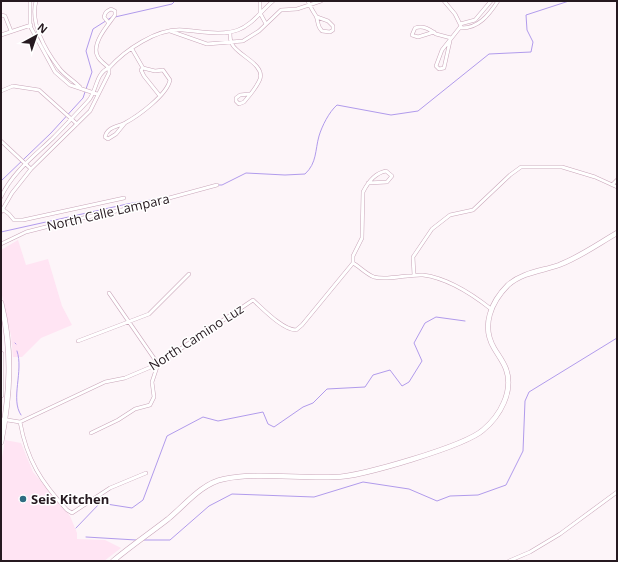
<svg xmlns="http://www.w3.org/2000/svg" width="618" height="562" viewBox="0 0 618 562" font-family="'Open Sans',sans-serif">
<rect width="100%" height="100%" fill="#fdf5f9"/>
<path fill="#ffe4f3" d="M18 240 26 265 48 259 62 306 72 325 41 338 22 357H13L11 336 1 291V250Z
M5 440 21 443 33 472 70 516 77 533V539L105 540 121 548 104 561H2L1 463Z"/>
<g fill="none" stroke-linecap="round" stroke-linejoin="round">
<path stroke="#b19bec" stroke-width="1" d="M115 17 172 4 175 1
M86 89 92 72 86 51 93 29 112 17
M1 181 51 133 83 98 85 92
M219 185H222L246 173 285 175 305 174C317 163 315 150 319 136 322 126 329 112 337 105L391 115 418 111 489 54 531 52 533 42 527 30 526 15 569 1
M1 232 127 204 169 197
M15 343 16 344
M17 351C24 371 10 399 21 415
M76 528 100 503 132 508 143 500 167 436 203 417 218 421 263 412 268 424 274 427 303 407 313 403 327 389 365 387 373 375 390 370 402 386 409 382 422 361 414 343 425 323 436 317 465 321
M86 537 136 540
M144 540H170L209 506 232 494 314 497 363 482 409 489 437 501 450 496 478 495 506 485 523 451 525 401 529 392 617 338"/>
<g stroke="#c9a6b9" stroke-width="4">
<path id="street" d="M30 1V26L55 72 70 85 97 94
M36 1C30 23 45 50 59 68 64 75 73 80 80 87
M260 1V13L266 24
M308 1C310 7 313 11 316 16 319 22 316 25 322 31L330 32 333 30V26L328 21 317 17
M444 1 455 14 461 26 442 50 436 66 439 69 444 68 450 41
M1 15 5 16 11 31
M108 22 104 17C105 12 107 11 111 9L115 11V15C109 24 90 44 98 57 100 61 105 64 109 68 125 50 157 28 183 30 199 31 222 36 238 30 252 25 262 10 273 1
M460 24 475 20 491 1
M460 28C478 29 489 15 498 1
M170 31 207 44 243 41 259 31 281 10 297 9 321 1
M230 32C230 35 230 41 232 44 237 55 265 64 260 79 257 87 249 96 244 102L239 104 236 101V98L240 95 249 94
M434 32 418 37 412 35 415 28C423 25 429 29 436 34L451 38
M1 35 31 25
M132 49 143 68
M1 91 13 86 39 90 77 124
M125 123 116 134 108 139 105 137C107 127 117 127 125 123 138 116 167 95 170 80L163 70 155 71 143 68 141 70 144 76 160 96
M1 141 31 169
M612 185 617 180
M1 197C12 173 33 157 52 139 64 127 76 114 88 101 97 92 95 73 109 68V73L90 111 31 169 12 193 1 212
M1 208 9 214 14 220H23L124 198
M1 244 26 232 73 220 136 207 217 185
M353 263C360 267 366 274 374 277 387 281 408 274 423 275 447 278 472 294 491 309
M353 263V256L362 238 363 192C368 182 375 173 386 171L392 176 387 182 368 183
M414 275 413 257 432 229 450 215 473 210 510 175 521 167H562L595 177 617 187
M78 341 149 314 189 274
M1 419 20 422 105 382 125 378 158 364 253 300C263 309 283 330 296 330L302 325 353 263
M20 422C27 460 41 482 67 510L72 513 110 488 146 473
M91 433 118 420 135 409 150 405 154 397 152 382 158 364 109 293
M509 561 530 552 560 534 617 492"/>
</g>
<g stroke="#c9a6b9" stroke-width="5.5">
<path id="secondary" d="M113 561C131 546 150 533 168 519 185 505 202 483 224 479 259 472 299 479 335 477 360 477 465 446 483 430 500 416 514 391 506 369 503 361 498 355 494 348 481 326 491 302 508 285 523 272 542 271 559 265 580 257 598 244 617 233"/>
</g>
<g stroke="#c9a6b9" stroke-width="6">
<path id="primary" d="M1 303C13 350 10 395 1 442
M1 354V395"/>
</g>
<use href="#street" stroke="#fff" stroke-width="3"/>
<use href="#secondary" stroke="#fff" stroke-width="4.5"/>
<use href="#primary" stroke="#fff" stroke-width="5"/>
</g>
<circle fill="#2f6c82" stroke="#fff" stroke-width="1.5" cx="23" cy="499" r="4"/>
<g text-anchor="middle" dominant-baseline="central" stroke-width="3" stroke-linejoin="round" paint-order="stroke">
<g font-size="13" fill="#261920" stroke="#fff">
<text transform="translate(108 212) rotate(-13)">North Calle Lampara</text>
<text transform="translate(196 337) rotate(-33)">North Camino Luz</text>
</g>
<g font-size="13" font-weight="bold" fill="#261920" stroke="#fff" text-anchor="start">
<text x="31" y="499">Seis Kitchen</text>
</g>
</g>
<rect width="618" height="562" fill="none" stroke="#261920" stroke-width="4"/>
<g transform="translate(36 36) rotate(40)" stroke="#ffffff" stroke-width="3" paint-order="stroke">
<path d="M0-3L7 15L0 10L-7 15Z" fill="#261920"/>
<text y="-6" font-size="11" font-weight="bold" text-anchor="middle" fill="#261920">N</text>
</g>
</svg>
